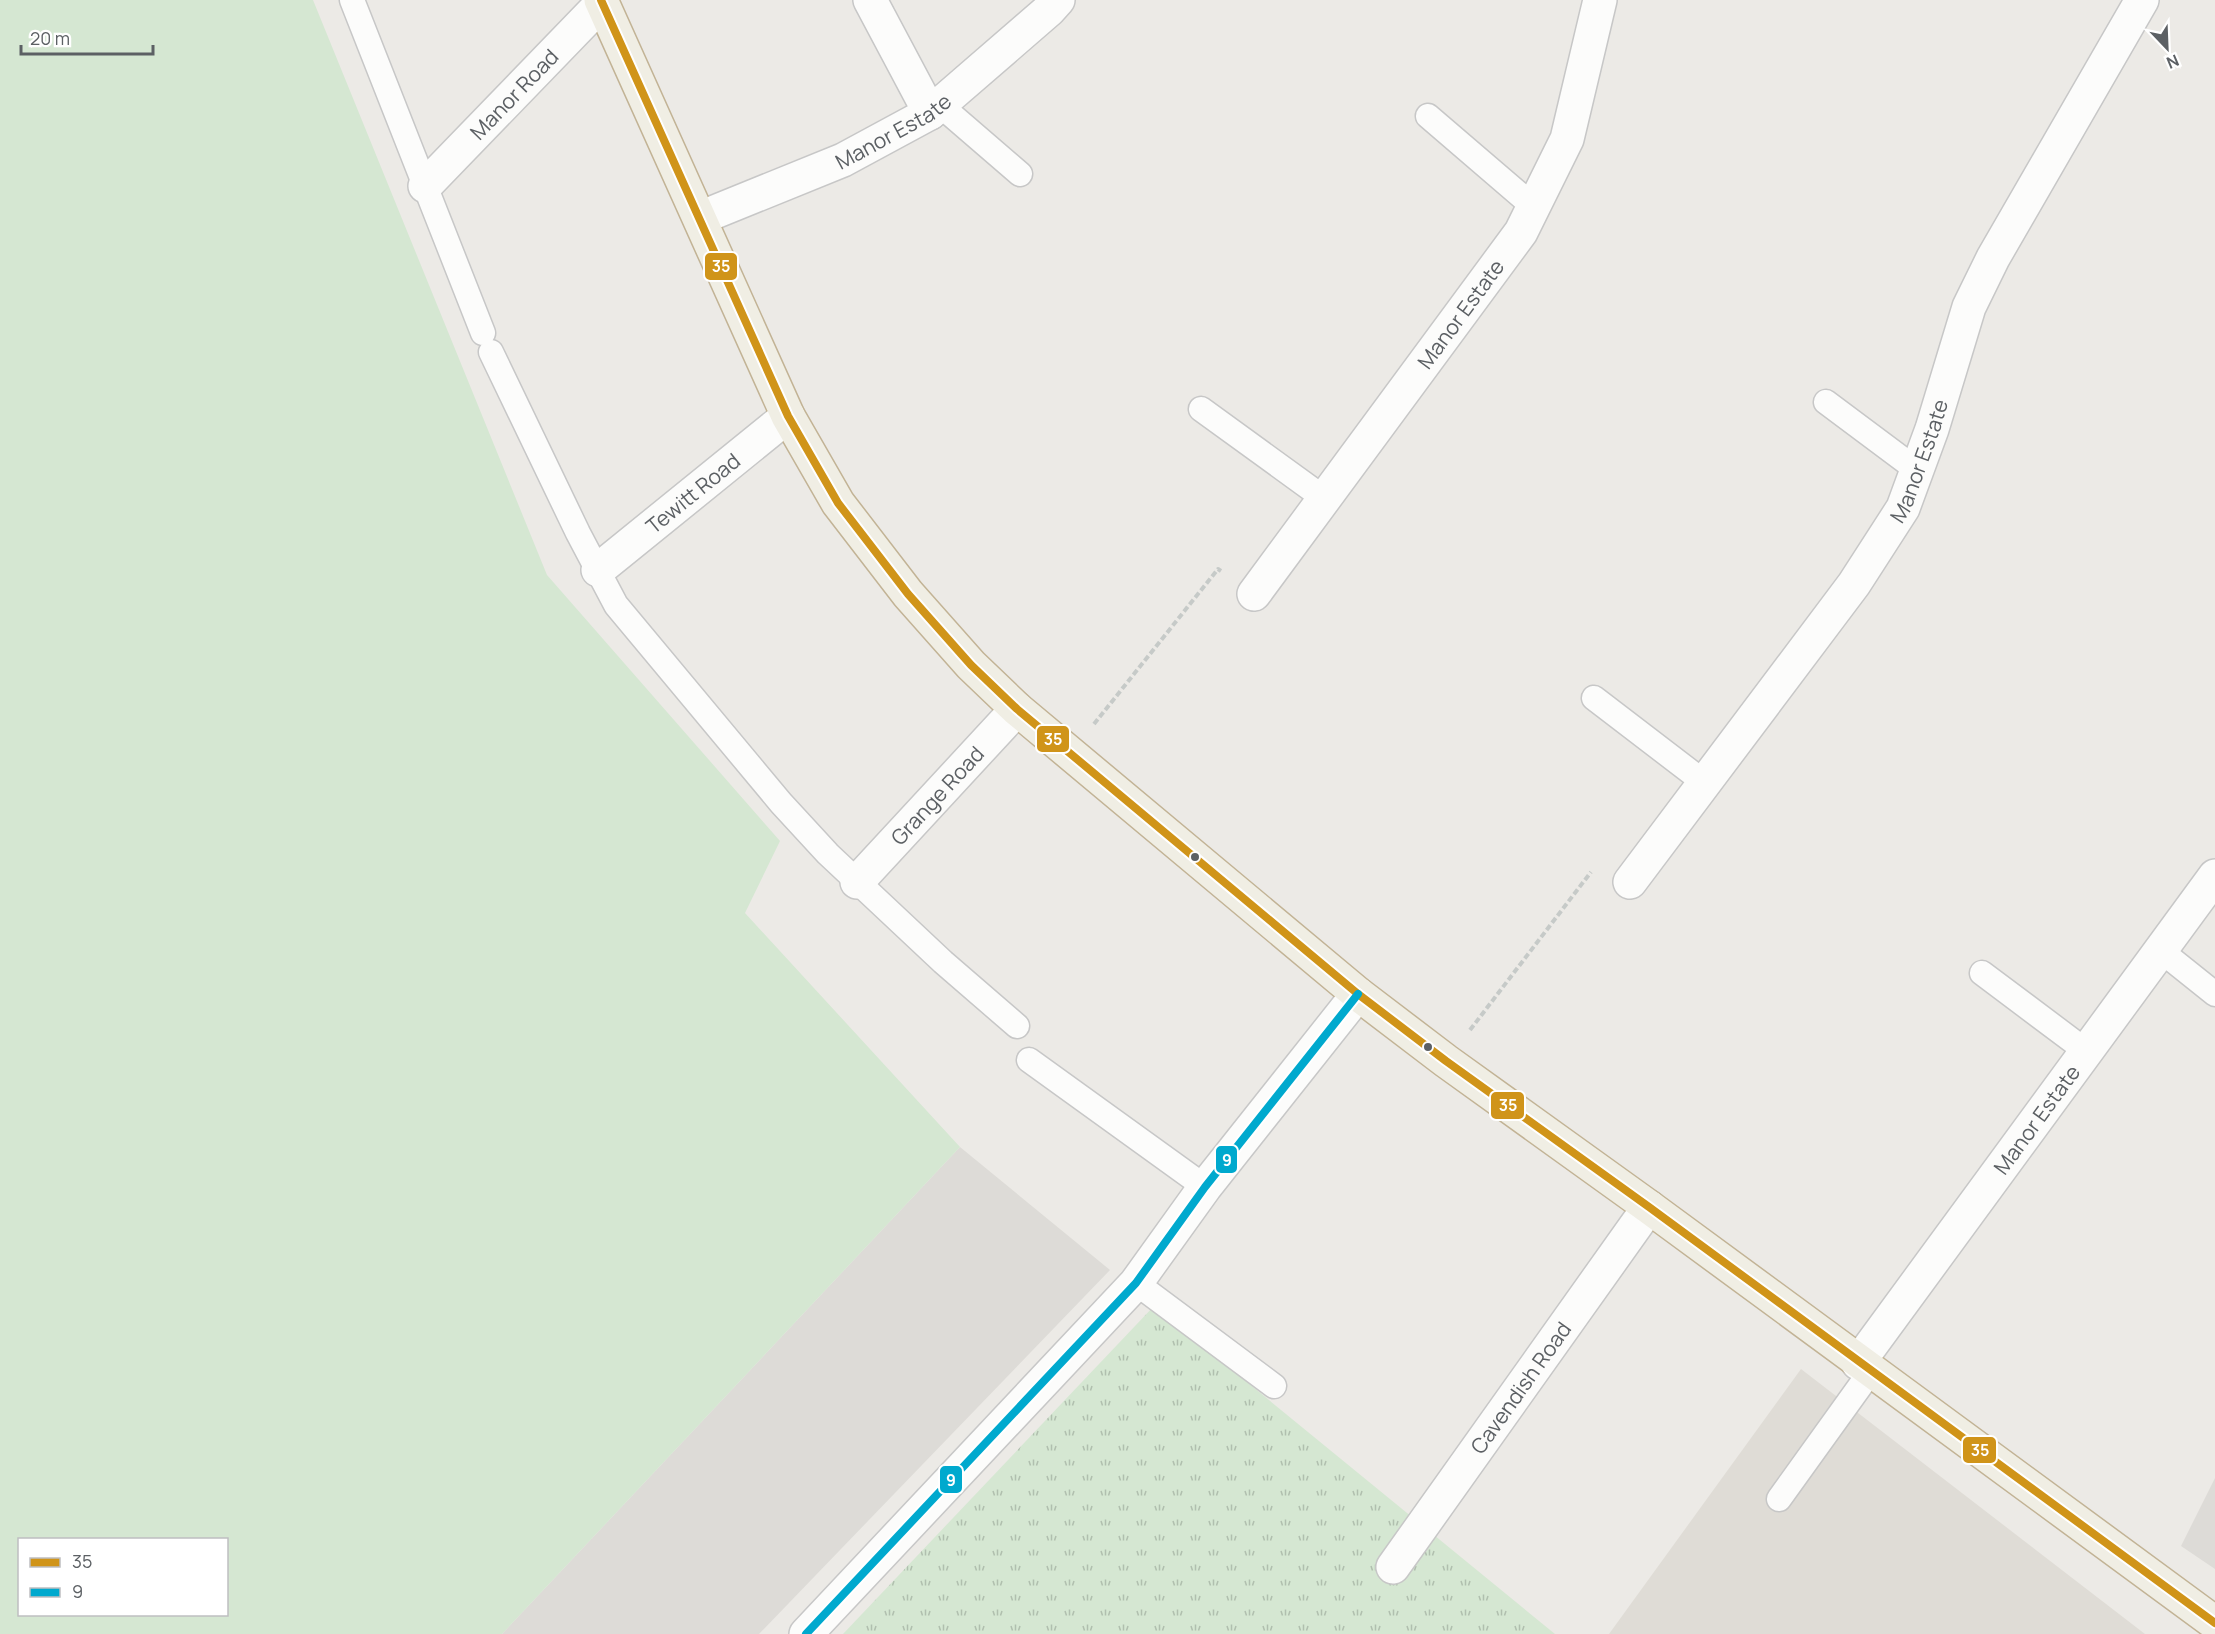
<svg xmlns="http://www.w3.org/2000/svg" width="2215" height="1634" viewBox="0 0 2215 1634" font-family="Manrope,sans-serif">
<defs>
<pattern id="grass-tufts" width="24" height="20" patternUnits="userSpaceOnUse" patternTransform="scale(1.5)"><rect width="24" height="20" fill="#d5e7d2"/><path d="M3 7l-1-3M5 7V3M7 7l1-3M15 17l-1-3M17 17v-4M19 17l1-3" fill="none" stroke="#b0bfae"/></pattern>
</defs>
<rect width="100%" height="100%" fill="#eceae6"/>
<path fill="#dddbd7" d="M960 1147 1110 1270 759 1634H502Z
M2215 1478V1569L2181 1546Z"/>
<path fill="#dfdcd6" d="M1801 1369 2145 1634H1609Z"/>
<path fill="url(#grass-tufts)" d="M1154 1306 1555 1634H843Z"/>
<path fill="#d5e7d2" fill-rule="evenodd" d="M0 0H313L547 575 780 841 745 913 960 1147 502 1634H0ZM20 1540H226V1614H20Z"/>
<g fill="none" stroke-linecap="round" stroke-linejoin="round">
<g stroke="#c7c7c7" stroke-width="27">
<path id="service" d="M352 0 483 333
M940 105 1020 174
M1428 116 1534 207
M491 352 578 533 616 605 781 803 828 854 943 962 1017 1026
M1826 402 1917 470
M1201 409 1325 499
M1594 698 1705 783
M2160 950 2215 994
M1982 973 2086 1051
M1029 1060 1205 1187
M1136 1283 1274 1386
M1779 1499 1871 1371"/>
</g>
<g stroke="#c7c7c7" stroke-width="36">
<g id="minor">
<path d="M870 0 930 113"/>
<path id="s1" d="M425 186 602 3"/>
<path id="s2" d="M700 218 843 160 930 113 1049 10 1058 0"/>
<path id="s3" d="M598 570 788 416"/>
<path id="s4" d="M1254 594 1521 232 1567 139 1600 0"/>
<path id="s5" d="M857 882 1017 709"/>
<path id="s6" d="M1630 882 1854 584 1903 508 1932 429 1969 307 1993 258 2142 0"/>
<path id="s7" d="M1858 1363 2215 876"/>
<path id="s8" d="M1393 1567 1649 1207"/>
<path d="M806 1634 1136 1283 1205 1187 1358 994"/>
</g>
</g>
<g stroke="#c2b395" stroke-width="36">
<path id="trunk" d="M601 0 788 416 838 503 908 594 971 665 1017 709 1358 994 1446 1061 1649 1207 2215 1623"/>
</g>
<path stroke="#c6cac8" stroke-width="4" stroke-dasharray="6 3" stroke-linecap="butt" d="M1094 724 1218 569 1221 571
M1470 1030 1591 872"/>
<use href="#service" stroke="#fcfcfb" stroke-width="24"/>
<use href="#minor" stroke="#fcfcfb" stroke-width="33"/>
<use href="#trunk" stroke="#f0eee4" stroke-width="33"/>
<g stroke="#fff" stroke-width="12">
<path id="bus-1" d="M601 0 788 416 838 503 908 594 971 665 1017 709 1358 994 1446 1061 1649 1207 2215 1623"/>
</g>
<g stroke="#fff" stroke-width="12">
<path id="bus-2" d="M806 1634 1136 1283 1205 1187 1358 994"/>
</g>
<use href="#bus-1" stroke="#d09419" stroke-width="8"/>
<use href="#bus-2" stroke="#00a9ce" stroke-width="8"/>
</g>
<g fill="#5c6064" stroke="#fff" stroke-width="2">
<circle cx="1195" cy="857" r="5"/>
<circle cx="1428" cy="1047" r="5"/>
</g>
<g text-anchor="middle" dominant-baseline="central" stroke-width="5" stroke-linejoin="round" paint-order="stroke">
<g font-size="21" fill="#5c6064" stroke="#fff">
<text stroke="none"><textPath href="#s1" startOffset="128">Manor Road</textPath></text>
<text stroke="none"><textPath href="#s2" startOffset="212">Manor Estate</textPath></text>
<text stroke="none"><textPath href="#s4" startOffset="348">Manor Estate</textPath></text>
<text stroke="none"><textPath href="#s6" startOffset="513">Manor Estate</textPath></text>
<text stroke="none"><textPath href="#s3" startOffset="122">Tewitt Road</textPath></text>
<text stroke="none"><textPath href="#s5" startOffset="118">Grange Road</textPath></text>
<text stroke="none"><textPath href="#s7" startOffset="302">Manor Estate</textPath></text>
<text stroke="none"><textPath href="#s8" startOffset="220">Cavendish Road</textPath></text>
</g>
</g>
<g stroke="#fff" stroke-width="2">
<rect x="704" y="252" width="34" height="29" rx="6" fill="#d09419"/>
<rect x="1036" y="725" width="34" height="28" rx="6" fill="#d09419"/>
<rect x="1490" y="1091" width="35" height="29" rx="6" fill="#d09419"/>
<rect x="1215" y="1145" width="23" height="29" rx="6" fill="#00a9ce"/>
<rect x="1962" y="1436" width="35" height="28" rx="6" fill="#d09419"/>
<rect x="939" y="1465" width="24" height="29" rx="6" fill="#00a9ce"/>
</g>
<g font-size="16" text-anchor="middle" font-weight="bold" fill="#fff">
<text x="721" y="272">35</text>
<text x="1053" y="745">35</text>
<text x="1508" y="1111">35</text>
<text x="1227" y="1166">9</text>
<text x="1980" y="1456">35</text>
<text x="951" y="1486">9</text>
</g>
<rect x="18" y="1538" width="210" height="78" fill="#ffffff" stroke="#bebfc1" stroke-width="1.5"/>
<rect x="30" y="1558" width="30" height="9" fill="#d09419" stroke="#bebfc1" stroke-width="1.5"/>
<text x="72" y="1568" font-size="18" fill="#5c6064">35</text>
<rect x="30" y="1588" width="30" height="9" fill="#00a9ce" stroke="#bebfc1" stroke-width="1.5"/>
<text x="72" y="1598" font-size="18" fill="#5c6064">9</text>
<g transform="translate(2167 48) rotate(157)" stroke="#ffffff" stroke-width="4.5" paint-order="stroke">
<path d="M0-4.5L10 22L0 15L-10 22Z" fill="#5c6064"/>
<text y="-9" font-size="16" font-weight="bold" text-anchor="middle" fill="#5c6064">N</text>
</g>
<path d="M21 45v9h132v-9" fill="none" stroke="#5c6064" stroke-width="3"/>
<text x="30" y="45" font-size="18" fill="#5c6064" stroke="#ffffff" stroke-width="4.5" paint-order="stroke">20 m</text>
</svg>
